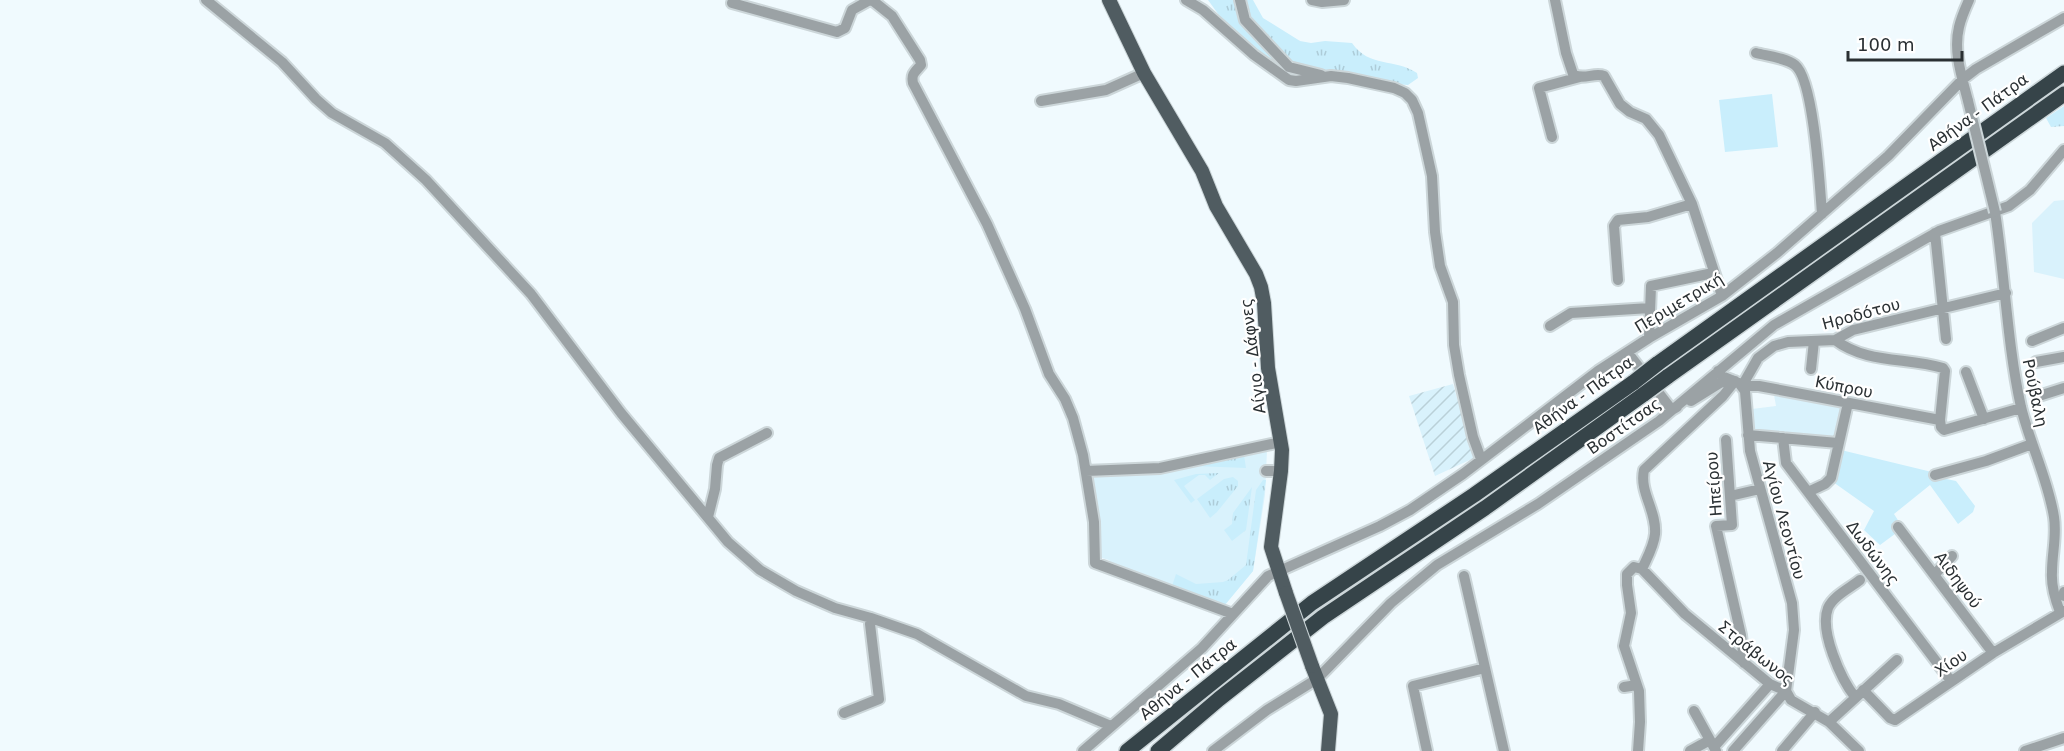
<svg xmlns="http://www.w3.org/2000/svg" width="2064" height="751" viewBox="0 0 2064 751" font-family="'DejaVu Sans',sans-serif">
<defs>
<pattern id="industrial-furrows" width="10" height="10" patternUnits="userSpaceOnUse" patternTransform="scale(1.5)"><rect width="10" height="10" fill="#d9f2fc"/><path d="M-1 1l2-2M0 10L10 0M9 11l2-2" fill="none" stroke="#bad0d8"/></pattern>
<pattern id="grass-tufts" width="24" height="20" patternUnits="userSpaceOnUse" patternTransform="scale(1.5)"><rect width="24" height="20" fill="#c9eefc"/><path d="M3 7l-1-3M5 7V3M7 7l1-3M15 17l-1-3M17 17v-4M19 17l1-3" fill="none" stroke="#adccd8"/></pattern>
</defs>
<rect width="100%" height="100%" fill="#f0fafe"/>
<path fill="#d9f2fc" d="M2064 200V279L2034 272 2032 223 2054 201Z
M1774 395 1843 407 1836 437 1834 439 1756 431 1754 430 1752 409 1776 406Z
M1267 450 1265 495 1253 571 1224 606 1111 564 1109 560 1102 558 1100 560 1090 476 1159 473Z"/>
<path fill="url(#industrial-furrows)" d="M1453 384 1474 458 1435 476 1409 396Z"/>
<path fill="url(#grass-tufts)" d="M1208 0H1253L1263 18 1300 41 1311 43 1325 41 1352 43C1369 68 1395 58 1417 73L1418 78 1408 85 1289 76 1229 29Z
M2064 106V126L2051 127 2046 118Z
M1244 455 1246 468 1194 466Z
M1219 473 1210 480 1205 475H1199L1184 486 1195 500 1191 503 1174 480 1196 474Z
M1233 477 1238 481V486L1217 512 1210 518 1197 499 1224 479Z
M1263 480H1266L1253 571 1224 606 1172 586 1176 574 1196 584 1223 582 1228 580 1246 565 1256 490Z
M1252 487 1246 530 1232 541 1224 530 1232 524 1233 513Z"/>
<path fill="#c9eefc" d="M1772 94 1778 147 1725 152 1719 100Z
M1841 450 1936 473 1937 477 1956 481 1975 506 1973 512 1958 524 1930 485 1894 514 1903 528 1880 545 1864 530 1874 511 1833 482Z"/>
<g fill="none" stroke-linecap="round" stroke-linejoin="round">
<g stroke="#ccd6d9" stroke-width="14">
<path id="minor" d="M206 0 282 62 316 99 332 113 385 143 426 180 531 294 621 413 728 542 760 570 796 591 835 608 871 618 917 634 1026 696 1059 704 1111 726
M872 0 892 16 920 60 921 65C915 72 911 74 913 83L987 224 1025 309 1049 374 1065 399 1073 418 1083 455 1094 522 1095 563 1233 614
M1186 0 1203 10 1254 55 1289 80 1296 81 1331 76 1348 78 1394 88 1405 93 1412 100 1418 113 1432 176 1435 232 1440 266 1453 302 1454 345 1459 375 1473 437 1481 459
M1240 0 1245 20 1289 67 1321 75
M1312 0 1322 2 1344 0
M1555 0 1566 53 1573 74C1583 81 1594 72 1604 76L1620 104 1630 112 1646 119 1659 135 1692 204 1722 296
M732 3 837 32 845 28 852 10 870 0
M1756 53C1768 56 1786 58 1795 65 1814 80 1820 188 1822 214
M1041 101 1106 90 1144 73
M1968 101C1962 77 1953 52 1959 27 1961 18 1965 9 1969 0
M1552 137 1539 88 1580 77
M1995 212C2005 277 2007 343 2021 407 2030 444 2048 479 2054 517 2057 536 2052 553 2052 572 2051 586 2055 599 2060 612
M1935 233 1946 339
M1618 280 1614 226 1618 220 1648 217 1692 204
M1550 326 1571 313 1650 308
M1649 338 1651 286 1713 273
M1835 340C1867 364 1906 357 1943 368L1945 371 1940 420 1941 427 1944 430 2021 408
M2032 341 2064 328
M1628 353 1672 410 1677 407
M2036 362 2064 357
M1811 369 1814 341
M1718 371 1722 376 1739 383 1745 391 1750 451 1792 603 1794 630 1786 691
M1966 372 1984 419
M1742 386 1758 358 1774 346 1788 342 1835 340 1853 330 2006 293
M1742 386H1759L1940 420
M2042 395 2064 388
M1691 401 1720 383 1732 380
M1748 435 1838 443
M1783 438 1786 463 1951 681
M1726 440 1732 525 1716 526 1741 635 1744 663
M1086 471 1160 468 1281 442
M1266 471H1281
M1935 475 1986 461 2032 444
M1808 492 1825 484 1831 478 1848 403
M1730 496 1760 489
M708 517 715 489 717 465 719 458 767 433
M1898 527 1993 653
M1642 569 1685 614 1770 684 1786 691 1791 700 1829 722 1859 751
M1642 569C1647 558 1654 546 1655 534 1657 511 1639 492 1644 470L1723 396 1735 381
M1935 574 1952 556
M1464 576 1504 751
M2064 592V596
M1624 687 1637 685
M1863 690 1890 718 1895 720 1993 653 2064 611
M1855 697C1841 679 1819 631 1828 608 1833 596 1850 588 1860 580
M1694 711 1716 751
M844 713 879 699 870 624 871 618
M1829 722 1897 660
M1714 747 1770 684
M1083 751 1202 648 1268 576 1380 526 1410 510 1463 474 1598 371 1649 338 1722 296 1777 253 1888 156 1963 79 1976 69 2064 18
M1213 751 1267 710 1317 679 1391 603 1437 565 1538 504 1659 421 1774 325 1939 231 2009 206 2030 190 2064 150
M1427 751 1413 686 1485 668
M1638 751 1640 722 1639 691 1624 646 1631 613 1627 585V574L1634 567 1642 569
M1690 751 1710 740
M1733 751 1786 691
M1782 751 1815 712
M2025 751 2064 738"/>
</g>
<g stroke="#ccd6d9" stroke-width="16">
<path id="major" d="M1109 0 1144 73 1202 171 1216 206 1256 274 1261 287 1264 303 1268 368 1282 450 1281 471 1271 547 1286 593
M1312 666 1331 714 1328 751"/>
</g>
<g stroke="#ccd6d9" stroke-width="18">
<path id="highway" d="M1657 364 2064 73
M1667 377 2064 94
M1127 751 1312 603 1474 495 1634 382
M1158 751 1219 699 1323 617 1485 508 1644 394"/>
</g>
<use href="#minor" stroke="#9ba2a5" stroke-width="10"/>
<use href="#major" stroke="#505c61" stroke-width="14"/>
<use href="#highway" stroke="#364449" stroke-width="15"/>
<g stroke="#ccd6d9" stroke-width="14" stroke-linecap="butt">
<path id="minor-bridge" d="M1968 101 1995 212"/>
</g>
<g stroke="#ccd6d9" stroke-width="16" stroke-linecap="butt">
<path id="major-bridge" d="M1286 593 1312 666"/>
</g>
<g stroke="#ccd6d9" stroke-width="18" stroke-linecap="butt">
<path id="highway-bridge" d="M1634 382 1657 364
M1644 394 1667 377"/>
</g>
<use href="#minor-bridge" stroke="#9ba2a5" stroke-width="10"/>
<use href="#major-bridge" stroke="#505c61" stroke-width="14"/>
<use href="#highway-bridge" stroke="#364449" stroke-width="15"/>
</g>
<g text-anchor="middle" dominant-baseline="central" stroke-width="4.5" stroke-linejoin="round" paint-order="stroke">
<g font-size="16" fill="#2a3033" stroke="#fff">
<text transform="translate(1978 112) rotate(-36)">Αθήνα - Πάτρα</text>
<text transform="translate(1679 303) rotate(-31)">Περιμετρική</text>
<text transform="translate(1861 314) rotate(-15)">Ηροδότου</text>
<text transform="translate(1253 356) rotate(-97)">Αίγιο - Δάφνες</text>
<text transform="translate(1844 387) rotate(11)">Κύπρου</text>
<text transform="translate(2035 393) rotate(78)">Ρούβαλη</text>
<text transform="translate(1583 395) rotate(-36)">Αθήνα - Πάτρα</text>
<text transform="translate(1624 426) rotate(-35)">Βοστίτσας</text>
<text transform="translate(1714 484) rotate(-94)">Ηπείρου</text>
<text transform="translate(1784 520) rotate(75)">Αγίου Λεοντίου</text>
<text transform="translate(1873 553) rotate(53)">Δωδώνης</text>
<text transform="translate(1958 580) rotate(53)">Αιδηψού</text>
<text transform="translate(1756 653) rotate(39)">Στράβωνος</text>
<text transform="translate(1951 663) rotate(-34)">Χίου</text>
<text transform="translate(1188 679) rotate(-39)">Αθήνα - Πάτρα</text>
</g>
</g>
<path d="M1848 51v9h114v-9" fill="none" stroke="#2a3033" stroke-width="3"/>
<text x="1857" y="51" font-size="18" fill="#2a3033" stroke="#ffffff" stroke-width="4.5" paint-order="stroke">100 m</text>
</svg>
